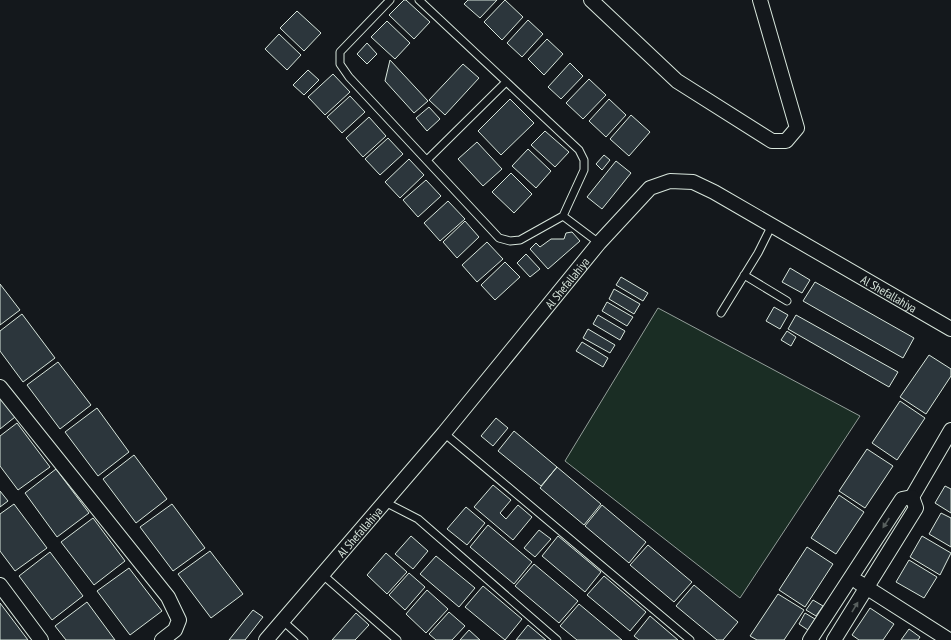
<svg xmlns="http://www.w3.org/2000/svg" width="951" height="640" viewBox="0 0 951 640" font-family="'PT Sans Narrow',sans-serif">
<rect width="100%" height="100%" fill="#14181c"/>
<path fill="#1a2d24" stroke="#939e99" d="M658 308 860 416 740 598 565 461Z"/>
<path fill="#2c363c" stroke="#d8e6dc" d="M404 0H406L430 22 414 39 389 15Z
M468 0H497L480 18 464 4Z
M505 0 523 17 502 40 484 22Z
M297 11 321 33 304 51 280 28Z
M528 20 543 34 522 57 507 43Z
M387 21 410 43 395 59 371 37Z
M279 34 301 55 287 70 265 49Z
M547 39 563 54 544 75 528 59Z
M367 43 377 54 367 64 357 54Z
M390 60 428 101 414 113 385 81Z
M570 63 583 76 561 99 548 87Z
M463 64 479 78 445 115 429 100Z
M308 70 319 80 304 95 293 85Z
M333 74 350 92 325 115 308 97Z
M589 79 606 95 583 119 566 103Z
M350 96 365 112 342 133 327 117Z
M510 99 534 123 501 155 478 131Z
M609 99 626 115 606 137 589 121Z
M429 107 440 119 427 131 416 118Z
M631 115 650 132 629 156 610 139Z
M369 117 386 136 363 157 346 138Z
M545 131 569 152 555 167 531 145Z
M388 138 403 154 380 175 365 159Z
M477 142 502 169 483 186 458 159Z
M528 149 551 171 536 188 512 166Z
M604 155 610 160 602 170 596 164Z
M409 159 424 175 400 198 385 182Z
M616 161 631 173 602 209 587 197Z
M511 173 532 194 514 213 492 192Z
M426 180 441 196 418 217 403 200Z
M448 201 465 219 440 241 424 223Z
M465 221 479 237 457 258 443 242Z
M572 232 580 241 548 269 530 249 536 243 540 247 551 239H564L566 233Z
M487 242 503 259 477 282 462 265Z
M526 254 540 269 530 277 517 263Z
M505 262 520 277 495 300 481 285Z
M790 268 810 280 802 293 782 282Z
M621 277 648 293 643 301 616 285Z
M815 282 914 338 903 358 803 301Z
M0 284 20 310 0 325Z
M614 289 640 304 634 314 609 299Z
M607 302 633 317 627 326 602 311Z
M774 307 788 315 780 329 766 321Z
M22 314 55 358 23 382 0 351V331Z
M598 315 625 331 620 340 593 324Z
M796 315 898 372 889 387 788 329Z
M588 329 615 345 610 353 583 338Z
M787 331 796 337 791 346 781 340Z
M582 342 608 358 603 367 576 351Z
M929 355 951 369V376L926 414 900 397Z
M58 362 91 405 60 429 27 385Z
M0 397 15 417 0 429Z
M900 401 925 418 897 460 872 443Z
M97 408 129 452 98 476 65 432Z
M496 418 508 428 493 446 481 436Z
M17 423 50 467 18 490 0 466V436Z
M514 431 557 467 541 486 498 451Z
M867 449 893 466 865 508 839 491Z
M134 455 167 499 136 523 103 479Z
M557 467 601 504 584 525 540 488Z
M56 469 89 513 57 537 25 493Z
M493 485 511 500 500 513 506 519 518 505 532 517 513 540 474 507Z
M945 486 951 489V513L935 503Z
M0 491 8 501 0 507Z
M839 495 864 512 836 554 811 538Z
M14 504 47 548 15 571 0 551V514Z
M172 504 205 548 173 571 140 527Z
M602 505 646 542 629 563 585 526Z
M466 507 485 523 467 545 447 529Z
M941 513 951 518V547L929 534Z
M93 518 125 561 94 585 61 542Z
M488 525 532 562 514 584 470 547Z
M539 530 551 539 535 557 524 548Z
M411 536 428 551 413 569 395 554Z
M558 536 601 572 585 592 542 556Z
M922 536 951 553 940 575 910 557Z
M648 545 692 582 674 602 630 565Z
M807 547 833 564 805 607 779 590Z
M210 551 243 594 211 618 178 574Z
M50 552 83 596 52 620 19 576Z
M386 553 407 572 387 594 367 575Z
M436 556 475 588 459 607 420 574Z
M909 560 937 577 924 598 896 582Z
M534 564 578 601 559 623 515 586Z
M129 568 162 611 130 635 97 591Z
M409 573 425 587 405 610 389 595Z
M604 576 646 612 630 631 587 595Z
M694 585 738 622 723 640H717L676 606Z
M483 586 522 619 505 640 465 607Z
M427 590 448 609 426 633 406 614Z
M778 594 804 610 784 640H757L750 636Z
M813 600 823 606 816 616 806 610Z
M87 602 115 640H66L55 626Z
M0 603 28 640H0Z
M579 604 622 640H577L560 626Z
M870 608 894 624 883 640H859L852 635Z
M253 610 263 617 245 640H229Z
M449 612 465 626 452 640H436L429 634Z
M356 613 369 625 355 640H332Z
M805 613 815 619 808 630 799 624Z
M650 616 678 640H639L634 636Z
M528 625 546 640H516Z
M909 629 920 637 918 640H901Z
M469 630 480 640H460Z"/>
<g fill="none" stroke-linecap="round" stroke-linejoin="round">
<g stroke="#d8e6dc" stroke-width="9">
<path id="service" d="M390 0 340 52V64L349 77 499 238 510 241 520 240 563 216 584 170V160L579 150 419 0
M427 160 506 82
M563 216 599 243
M744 275 787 301
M721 313 758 253 772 225
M444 433 690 640
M385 502 418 519 557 640
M323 575 397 640
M283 621 304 640"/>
</g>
<g stroke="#d8e6dc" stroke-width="16">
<g id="minor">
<path d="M591 0 677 81 772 141H786L797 128 760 0"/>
<path d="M0 387 168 597 179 620 175 630 162 640"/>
<path d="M912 497 951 430"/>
<path d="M858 582 949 640"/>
<path d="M0 585 41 640"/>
<path id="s1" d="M266 640 444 433 599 243 650 188 670 181 693 182 714 192 951 329"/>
<path d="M810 640 902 499 912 497"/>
<path d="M834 640 916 508 912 497"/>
</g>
</g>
<use href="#service" stroke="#14181c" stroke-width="7"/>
<use href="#minor" stroke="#14181c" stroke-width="14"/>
</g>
<defs><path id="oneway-solid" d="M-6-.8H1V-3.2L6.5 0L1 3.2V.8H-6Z"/></defs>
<g fill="#59605f">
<use href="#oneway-solid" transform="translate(886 523) rotate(123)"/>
<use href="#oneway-solid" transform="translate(855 607) rotate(-59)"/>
</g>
<g text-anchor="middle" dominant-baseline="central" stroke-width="3" stroke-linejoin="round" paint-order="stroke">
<g font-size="12" fill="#d8e6dc" stroke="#14181c">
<text stroke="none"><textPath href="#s1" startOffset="467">Al Shefallahiya</textPath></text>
<text stroke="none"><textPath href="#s1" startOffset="863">Al Shefallahiya</textPath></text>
<text stroke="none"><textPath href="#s1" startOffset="143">Al Shefallahiya</textPath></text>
</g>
</g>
</svg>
